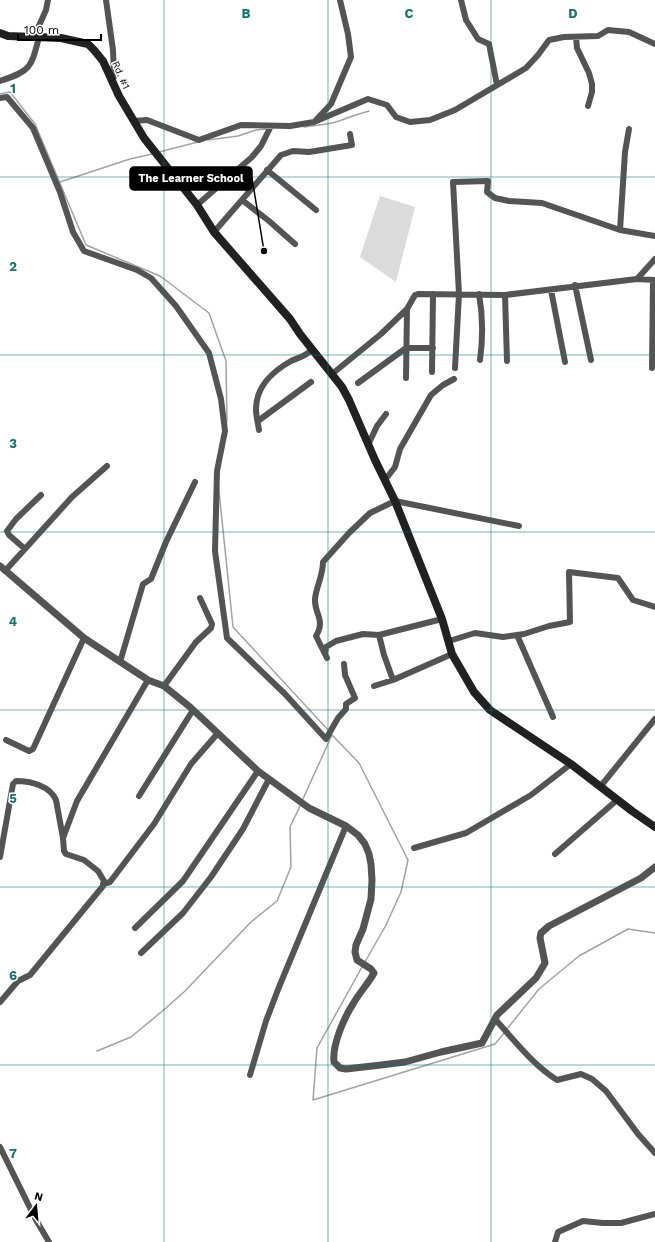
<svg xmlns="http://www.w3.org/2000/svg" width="655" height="1242" viewBox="0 0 655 1242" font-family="'Work Sans',sans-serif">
<rect width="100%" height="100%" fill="#fff"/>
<path fill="#dbdbdb" d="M380 196 415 207 396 282 360 257Z"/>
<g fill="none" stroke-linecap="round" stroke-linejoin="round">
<path stroke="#a2a2a2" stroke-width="1.5" d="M0 94 10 92 35 124 86 245 160 276 209 313 226 361 227 422
M304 127C316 125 328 125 339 121 349 117 358 114 369 111
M208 140 238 136 256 130 266 129
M159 152 198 142
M60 182 130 159 152 154
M219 491 233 627 329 731
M331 734 359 763 408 860 401 892 386 925 365 962
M302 801 332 735
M362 967 317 1048 313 1100 495 1044 505 1032
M507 1029 539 989 579 956 628 929 655 933
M97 1051 131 1037 166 1008 185 991 251 922 277 901 291 867 290 827 301 804"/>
<path stroke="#545454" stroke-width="6" d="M106 0 113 50 114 76 113 80
M461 0 466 20 478 39 489 44 497 85
M34 37 46 10 48 0
M576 37 577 48 589 73 592 84V92L588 106
M0 81C31 71 31 68 39 37
M0 98 7 97 33 128 60 192 73 232 84 251 137 270 151 278 176 306 209 353 221 399 225 431 217 471 215 551 227 638 285 694 326 739 338 718 346 709V704L355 698 345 675 344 664
M316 120 331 104 351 57 348 34 340 0
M134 121 147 120 199 140 241 125 290 126 314 122 368 99 387 105 396 117 410 122 430 120 455 110 526 68 538 55 549 40 564 37 598 36 608 30 629 32 655 44
M267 170 316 210
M242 200 269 221 295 244
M197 205 252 157 261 146 271 126
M620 230 625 152 629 129
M214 232 281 155 293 151 309 152 352 145 350 134
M637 279 655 280
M575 285 591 360
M551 290 565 362
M479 294C483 316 483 338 480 360
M505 295 507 361
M455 368 459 294 453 182 488 181 487 192 495 198 509 201 542 203 620 230 655 236
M652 368 653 280
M432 372 433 294
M332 374 381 334 407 309 415 295 418 294 505 295 637 279 655 259
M406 378 407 309
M358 383 406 348H433
M258 421 311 382
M259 430C258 423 256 416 256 409 256 387 273 371 291 361 298 358 307 356 312 349
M368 445 377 426 386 414
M385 480 395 467 400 449 431 395 443 385 454 379
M25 549 9 535 7 531 16 519 41 495
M5 571 72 497 107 466
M379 635 384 655 393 680
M517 635 553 717
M449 641 475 633 503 637 524 634 549 626 570 622 569 572 618 578 633 600 655 607
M325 654 326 647 336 641 363 634 379 635 442 619
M327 658 316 636C326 619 314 614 315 599 316 587 323 576 323 562L349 533 370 513 395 501 519 526
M120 662 143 584 151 579 166 542 195 482
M164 686 196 642 211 628 212 624 200 598
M374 686 393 680 452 654
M6 740 29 751 33 749 84 638
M600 787 655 719
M139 796 193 710
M414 848 466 833 531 795 571 764
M555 854 617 800
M0 857 13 784 16 781C31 781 50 786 56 800L63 838
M103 884 110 882 154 824 191 764 218 733
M135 928 183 881 258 771
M141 953 183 913 211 877 243 829 269 779
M0 1002 18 981 30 975 103 886 104 881 98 871 84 860 66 854 64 851 63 838 77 801 148 680
M495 1019C514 1040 532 1064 557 1080L581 1074 592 1079 606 1091 638 1134 655 1153
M250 1075 266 1021 279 987 346 826
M0 1147 36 1220 49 1242
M555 1242 558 1232 583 1221 603 1223H621L655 1214"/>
<path stroke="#545454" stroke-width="7" d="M0 566 84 638 148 680 164 686 190 707 258 771 309 808 346 826 358 835 365 844 369 854 371 864 372 880 371 899 363 929 356 945 355 952 357 960 371 969 374 973C368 984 359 993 353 1004 344 1018 332 1045 334 1062L340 1068 346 1069 381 1065 405 1062 441 1052 482 1043 497 1015 536 978 545 963 540 938 541 933 549 926 641 878 655 867"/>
<path stroke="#212121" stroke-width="8" d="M0 33 8 36 61 38 88 44 94 50 103 61 119 96 144 138 197 205 214 232 290 319 300 334 342 387 349 400 375 460 395 501 442 619 452 654 474 692 490 710 571 764 632 811 655 827"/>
</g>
<path fill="none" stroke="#0f766e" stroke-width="1" stroke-opacity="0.55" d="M164 0V1242M328 0V1242M491 0V1242M0 177H655M0 355H655M0 532H655M0 710H655M0 887H655M0 1065H655"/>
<g text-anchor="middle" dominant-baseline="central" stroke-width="3" stroke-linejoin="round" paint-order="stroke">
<g font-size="10" fill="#000" stroke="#fff">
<text transform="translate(121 75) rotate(66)">Rd. #1</text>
</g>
</g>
<g font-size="13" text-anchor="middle" font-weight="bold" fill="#0f766e" stroke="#fff" stroke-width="3" stroke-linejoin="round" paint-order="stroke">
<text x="246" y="18">B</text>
<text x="409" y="18">C</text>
<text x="573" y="18">D</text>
<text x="13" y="93">1</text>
<text x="13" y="271">2</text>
<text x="13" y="448">3</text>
<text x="13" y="626">4</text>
<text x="13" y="803">5</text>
<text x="13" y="980">6</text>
<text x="13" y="1158">7</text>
</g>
<path fill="none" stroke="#000" stroke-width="1.5" d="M264 251L252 178"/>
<circle fill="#000" stroke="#fff" stroke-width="1.5" cx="264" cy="251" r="4"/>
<rect fill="#000" stroke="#000" stroke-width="1.5" x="130" y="167" width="122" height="23" rx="4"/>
<g font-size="11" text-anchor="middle" font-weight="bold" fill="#fff">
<text x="191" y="182">The Learner School</text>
</g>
<g transform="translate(36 1206) rotate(16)" stroke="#ffffff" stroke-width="3" paint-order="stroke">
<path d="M0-3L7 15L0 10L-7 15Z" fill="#000000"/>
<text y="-6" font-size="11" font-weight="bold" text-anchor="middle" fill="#000000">N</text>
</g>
<path d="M18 34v6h83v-6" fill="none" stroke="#000000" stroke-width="2"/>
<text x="24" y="34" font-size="12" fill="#000000" stroke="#ffffff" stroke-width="3" paint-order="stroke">100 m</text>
</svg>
